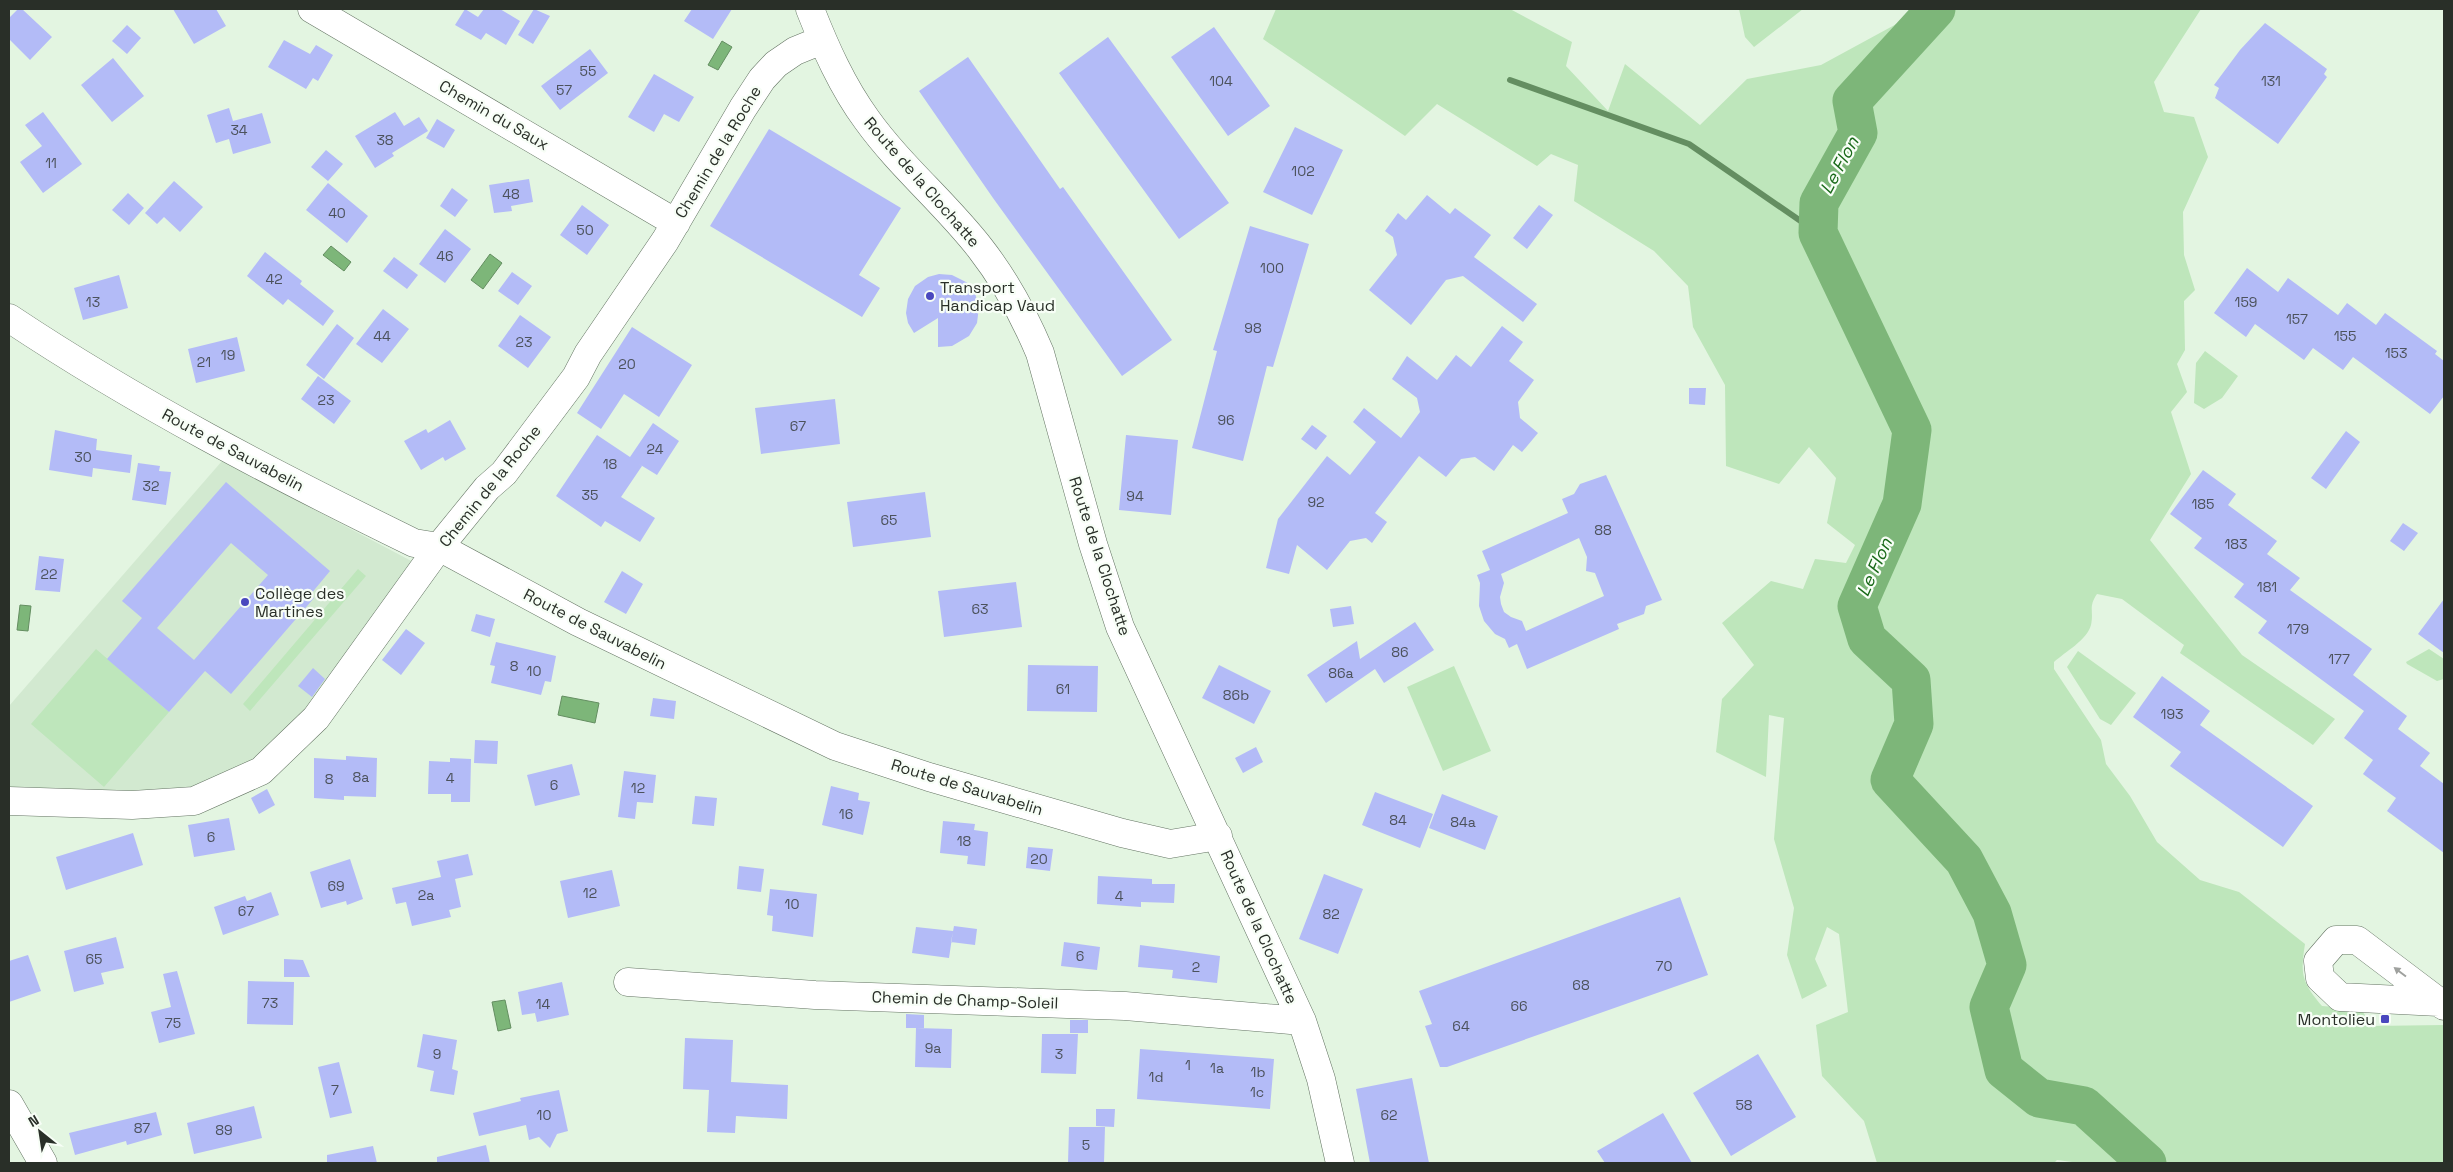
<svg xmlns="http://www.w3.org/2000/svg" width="2453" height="1172" viewBox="0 0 2453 1172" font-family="'Space Grotesk',sans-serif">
<rect width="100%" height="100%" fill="#e3f5e1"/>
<path fill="#d2e9d0" d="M222 461 417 564 277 749 174 797 9 792V706Z"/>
<path fill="#bee6bb" d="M1276 9H1510L1572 42 1566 66 1608 111 1625 64 1700 125 1747 79 1821 65 1924 9H2201L2154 82 2164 112 2194 117 2208 157 2183 212 2184 255 2195 290 2184 301 2185 350 2177 364 2187 392 2171 412 2191 474 2150 540 2242 655 2335 719 2313 745 2180 653 2184 645 2122 599 2097 594C2088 607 2094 611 2091 625 2087 640 2065 652 2054 662V669L2101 740 2106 764 2130 796 2157 842 2200 880 2239 892 2305 944C2300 975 2302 982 2322 1006L2361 1009 2372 1026 2444 1025V1163H2080L2057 1160 2054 1163H1877L1864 1121 1822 1076 1816 1025 1848 1012 1839 934 1827 927 1815 959 1827 986 1802 999 1787 955 1794 908 1774 839 1784 718 1769 715 1766 777 1716 752 1722 699 1754 665 1722 623 1771 581 1803 589 1815 559 1846 563 1855 545 1827 523 1836 478 1809 447 1779 484 1726 466 1725 385 1693 327 1688 286 1654 251 1574 201 1578 165 1551 154 1537 166 1437 104 1405 136 1263 39Z
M1739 9H1803L1754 47 1745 37Z
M2205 351 2238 376 2222 398 2204 409 2194 403 2196 363Z
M358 569 366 576 250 711 243 704Z
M96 649 169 712 104 787 31 724Z
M2429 649 2444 659V679L2437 681 2407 664 2406 662Z
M2078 651 2136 693 2111 725 2100 719 2067 667Z
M1454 666 1491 751 1443 771 1407 687Z"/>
<path fill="#7db679" stroke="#648e61" d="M722 41 732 47 718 70 708 65Z
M331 246 351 262 344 271 323 255Z
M490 254 502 263 483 289 471 280Z
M20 605 31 606 28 631 17 630Z
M562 696 599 703 595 723 558 715Z
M505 1000 511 1028 498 1031 492 1002Z"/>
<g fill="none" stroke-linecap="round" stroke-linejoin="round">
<path stroke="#648e61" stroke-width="6" d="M1510 80 1689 144 1818 233"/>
<path stroke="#7db679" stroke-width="39" d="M1936 9 1852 101 1858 133 1819 203 1818 233 1912 430 1902 504 1857 606 1867 639 1911 680 1914 724 1890 780 1964 860 1992 913 2007 965 1989 1007 2004 1070 2039 1098 2084 1106 2147 1163"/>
</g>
<path fill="#b3bbf7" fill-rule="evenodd" d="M18 9H22L52 37 30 60 9 39V18Z
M173 9H216L226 26 194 44Z
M465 9 478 17 484 9H500L520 21 506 45 486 33 481 40 455 25Z
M534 9 550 16 533 44 518 35Z
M692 9H732L713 39 684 21Z
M2265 23 2327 69 2324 74 2327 77 2278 144 2215 98 2219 88 2214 85 2240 50Z
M127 25 141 38 127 54 112 41Z
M1214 27 1270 106 1228 136 1171 57Z
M1108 37 1229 203 1179 239 1059 73Z
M284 40 310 54 316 45 333 55 318 81 313 78 306 89 268 67Z
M590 49 608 73 560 110 541 86Z
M968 57 1060 189 1063 187 1172 340 1122 376 993 198 919 91Z
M113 58 144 96 112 122 81 85Z
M654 74 694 97 679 122 664 114 654 132 628 117Z
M229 108 233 121 262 113 271 143 233 154 229 139 216 143 207 115Z
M43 112 82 164 43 193 20 162 42 146 25 125Z
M395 112 404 126 419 117 428 131 392 153 394 156 375 168 355 136Z
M437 119 455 130 444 148 426 138Z
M1295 127 1343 150 1312 215 1263 192Z
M769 129 901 208 859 275 880 288 862 317 710 226Z
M326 150 343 164 328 181 311 167Z
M529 179 533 202 511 206 512 211 494 213 489 185Z
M174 181 203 207 180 232 164 217 157 224 145 213Z
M328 183 368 216 347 243 306 210Z
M452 188 468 200 455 217 440 206Z
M128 193 144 208 129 225 112 210Z
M1427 195 1450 214 1455 208 1491 235 1474 257 1537 304 1523 322 1463 276 1446 280 1411 325 1369 290 1397 255 1393 237 1385 231 1398 213 1406 220Z
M582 205 609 225 587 255 560 235Z
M1539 205 1553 215 1527 249 1513 238Z
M1250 226 1309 244 1273 367 1267 366 1243 461 1192 448 1217 351 1213 350Z
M445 229 471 249 445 283 419 264Z
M265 252 302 281 300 284 334 311 323 326 288 299 283 305 247 276Z
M394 257 418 275 407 289 383 271Z
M2247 268 2278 292 2288 278 2338 315 2347 303 2376 325 2385 313 2437 351 2435 354 2444 361V396L2430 414 2353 357 2343 370 2313 348 2304 360 2255 324 2246 337 2214 313Z
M512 272 532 286 518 305 498 291Z
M939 274 952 275 966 282 974 290 979 307 977 323 969 336 952 346 938 347V318L914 333 908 323 906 313 908 299 915 286 928 277Z
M119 275 128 308 83 320 74 288Z
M383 309 409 329 382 363 356 344Z
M520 315 551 337 528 368 498 346Z
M337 324 354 338 324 379 306 365Z
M1502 326 1523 342 1509 361 1534 380 1518 402 1520 418 1538 433 1522 452 1513 445 1494 471 1475 457 1461 459 1446 477 1419 456 1375 513 1387 522 1372 543 1366 538 1350 541 1327 570 1297 545 1289 574 1266 568 1278 519 1327 456 1350 475 1376 442 1353 422 1364 408 1401 438 1420 412 1417 398 1392 379 1407 356 1437 380 1456 355 1471 367Z
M632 327 692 365 659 417 624 394 601 429 577 413Z
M237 337 245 371 196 383 188 349Z
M318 376 351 401 334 424 301 399Z
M1689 388H1706L1705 405 1689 404Z
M835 399 840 444 761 454 755 408Z
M450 420 466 449 445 461 443 457 421 470 404 441 426 429 428 433Z
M653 423 679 441 657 475 639 464 642 466 621 497 655 518 640 542 605 521 601 527 556 496 597 435 630 457Z
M1312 425 1327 436 1316 450 1301 439Z
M55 430 97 439 96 450 132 455 130 473 93 468 92 477 49 470Z
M2346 431 2360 442 2326 489 2311 478Z
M1126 435 1178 440 1171 515 1119 510Z
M138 463 160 466 159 471 171 472 166 505 132 500Z
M2203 470 2236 494 2228 505 2277 541 2267 554 2300 578 2290 590 2372 649 2353 675 2407 716 2398 729 2430 753 2420 766 2444 784V853L2387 811 2396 798 2363 774 2373 760 2344 738 2364 711 2258 633 2267 621 2234 597 2244 584 2194 548 2202 538 2170 514Z
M1606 475 1662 600 1646 606 1644 614 1617 624 1619 629 1527 669 1517 644 1509 648 1505 639 1495 634 1484 621 1479 606 1480 583 1477 575 1490 570 1482 551 1568 513 1562 499 1574 494 1580 484ZM1579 538 1587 557 1586 571 1595 573 1604 596 1526 631 1522 621 1511 617 1504 612 1501 604 1500 597 1504 583 1501 574Z
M226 482 330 571 310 595 314 598 231 694 205 671 169 712 107 659 142 618 122 601ZM231 543 268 575 194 660 157 628Z
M925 492 931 537 853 547 847 502Z
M2403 523 2418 533 2404 551 2390 541Z
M39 556 64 559 60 592 35 590Z
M622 571 643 584 626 614 604 602Z
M1016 582 1022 627 944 637 938 591Z
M2444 599V653L2418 634Z
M1351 606 1354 624 1333 627 1330 609Z
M476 614 495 619 490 637 471 631Z
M1415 622 1434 650 1384 683 1375 669 1326 703 1307 675 1357 641 1360 659Z
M406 629 425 643 401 675 382 660Z
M496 642 556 656 551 682 545 681 541 695 491 683 495 666 490 665Z
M1028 665 1098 666 1097 712 1027 711Z
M1219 665 1271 691 1254 724 1202 698Z
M313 668 325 679 312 697 298 686Z
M2162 676 2210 711 2200 725 2313 806 2283 847 2170 766 2181 752 2133 717Z
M653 698 676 701 674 719 650 716Z
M475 740 498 741 497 764 474 763Z
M1256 747 1263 762 1243 773 1235 758Z
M346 756 377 758 376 797 344 796V800L314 798V758L346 760Z
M450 758 471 759 470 802H451V794H428L429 761 450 762Z
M572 764 580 795 535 806 527 775Z
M624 771 656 775 653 803 637 802 635 819 618 817Z
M831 786 859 793 858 800 870 802 863 835 822 825Z
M267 789 275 805 259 814 251 798Z
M1375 792 1433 814 1420 848 1362 825Z
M1442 794 1498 816 1485 850 1429 828Z
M695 796 717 798 714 826 692 824Z
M229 818 235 850 194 857 188 825Z
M943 821 975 824 974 830 988 832 985 866 967 864 968 856 940 853Z
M133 833 143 865 66 890 56 857Z
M1028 847 1053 849 1050 871 1026 868Z
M468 854 473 875 455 879 461 907 449 910 451 917 412 926 406 902 396 904 392 888 441 877 437 861Z
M350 859 363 899 347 905 346 901 321 908 310 872Z
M739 866 764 869 761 892 737 889Z
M612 870 620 906 568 918 560 881Z
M1324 874 1363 889 1338 954 1299 939Z
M1098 876 1152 879V884H1175L1174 903 1141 902V907L1097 904Z
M770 889 817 894 813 937 772 931 773 916 767 915Z
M271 892 279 915 223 935 214 907 245 896 247 901Z
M1680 897 1708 975 1447 1067H1440L1425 1026 1432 1024 1419 991Z
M954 926 977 929 975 945 951 942Z
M916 927 953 931 949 958 912 953Z
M116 937 124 968 101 973 104 984 74 992 64 951Z
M1064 942 1100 947 1097 970 1061 966Z
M1140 945 1220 956 1217 983 1172 978 1173 970 1138 967Z
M28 955 41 991 9 1002V961Z
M284 959 303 960 310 977H284Z
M177 971 195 1034 159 1043 151 1012 171 1007 163 974Z
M248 981 294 982 293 1025 247 1024Z
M562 982 569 1015 537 1022 535 1013 522 1015 518 992Z
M906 1014 924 1015V1028H906Z
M1070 1020H1088V1033H1070Z
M916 1028 952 1029 951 1068 915 1067Z
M423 1034 457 1040 452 1069 458 1071 454 1095 430 1091 434 1071 417 1067Z
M1042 1034H1078L1076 1074 1041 1073Z
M685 1038 733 1040 731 1082 788 1085 787 1119 736 1116 735 1133 707 1132 709 1090 683 1089Z
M1140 1049 1274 1059 1270 1109 1137 1099Z
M1758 1054 1796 1117 1731 1156 1693 1093Z
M339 1062 352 1113 330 1118 318 1067Z
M1412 1078 1429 1163H1370L1356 1089Z
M559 1090 568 1131 557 1134 550 1148 539 1137 529 1140 526 1125 479 1136 473 1113 521 1101 520 1098Z
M254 1106 262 1138 194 1154 187 1123Z
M1096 1109H1115L1114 1127 1096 1126Z
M156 1112 162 1135 127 1145 126 1141 75 1155 69 1133Z
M1663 1113 1692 1163H1605L1597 1151Z
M1069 1127H1105L1104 1163H1068Z
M486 1145 490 1163H437V1157Z
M373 1146 377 1163H327V1155Z"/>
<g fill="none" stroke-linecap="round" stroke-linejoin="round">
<g stroke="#647463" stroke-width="29">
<path id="minor" d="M312 9 676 223
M810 9C825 47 842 86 867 120 900 166 945 203 980 248 1005 280 1024 315 1040 353L1093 544 1120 627 1302 1021 1321 1079 1340 1163
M9 318C138 404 275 475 414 543L439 547 578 622 835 746 929 777 1122 833 1170 844 1218 836
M9 801 132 805 194 801 261 771 316 718 439 547 487 488 504 473 576 377 588 354 665 241 743 108 762 79 776 64 795 51 822 40
M628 982 815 995 1125 1006 1302 1021
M2439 1002 2340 997 2320 978 2318 961 2336 940H2357L2439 1002 2444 1006
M9 1104 43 1163"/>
</g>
<use href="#minor" stroke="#fff" stroke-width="28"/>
</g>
<defs><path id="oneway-solid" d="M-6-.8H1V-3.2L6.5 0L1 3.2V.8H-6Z" transform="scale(1.25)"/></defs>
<use fill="#9fa19e" href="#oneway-solid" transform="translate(2400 972) rotate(-143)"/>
<g fill="#4a48be" stroke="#f7fef6" stroke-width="2">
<circle cx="930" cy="296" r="5"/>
<circle cx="245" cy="602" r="5"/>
<rect x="2380" y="1014" width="10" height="10" rx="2.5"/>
</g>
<g text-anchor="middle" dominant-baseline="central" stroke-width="4.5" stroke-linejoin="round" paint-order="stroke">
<g font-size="14" fill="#4c525c">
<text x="588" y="71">55</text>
<text x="1221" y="81">104</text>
<text x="2271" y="81">131</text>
<text x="564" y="90">57</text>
<text x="239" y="130">34</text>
<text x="385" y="140">38</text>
<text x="51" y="163">11</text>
<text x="1303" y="171">102</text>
<text x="511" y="194">48</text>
<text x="337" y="213">40</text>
<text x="585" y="230">50</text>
<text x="445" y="256">46</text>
<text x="1272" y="268">100</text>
<text x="274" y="279">42</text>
<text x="93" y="302">13</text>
<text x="2246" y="302">159</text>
<text x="2297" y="319">157</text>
<text x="1253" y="328">98</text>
<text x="382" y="336">44</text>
<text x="2345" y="336">155</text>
<text x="524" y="342">23</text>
<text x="2396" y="353">153</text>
<text x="228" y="355">19</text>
<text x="204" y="362">21</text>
<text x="627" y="364">20</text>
<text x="326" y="400">23</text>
<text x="1226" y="420">96</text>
<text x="798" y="426">67</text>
<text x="655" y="449">24</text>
<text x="83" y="457">30</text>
<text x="610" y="464">18</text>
<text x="151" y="486">32</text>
<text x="590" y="495">35</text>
<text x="1135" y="496">94</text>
<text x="1316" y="502">92</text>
<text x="2203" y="504">185</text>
<text x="889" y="520">65</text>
<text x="1603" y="530">88</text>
<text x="2236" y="544">183</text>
<text x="49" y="574">22</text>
<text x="2267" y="587">181</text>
<text x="980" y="609">63</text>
<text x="2298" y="629">179</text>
<text x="1400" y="652">86</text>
<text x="2339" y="659">177</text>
<text x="514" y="666">8</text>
<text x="534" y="671">10</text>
<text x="1341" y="673">86a</text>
<text x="1063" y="689">61</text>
<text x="1236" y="695">86b</text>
<text x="2172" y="714">193</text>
<text x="361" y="777">8a</text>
<text x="450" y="778">4</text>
<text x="329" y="779">8</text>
<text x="554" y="785">6</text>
<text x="638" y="788">12</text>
<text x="846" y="814">16</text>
<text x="1398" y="820">84</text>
<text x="1463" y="822">84a</text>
<text x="211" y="837">6</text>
<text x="964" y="841">18</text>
<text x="1039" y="859">20</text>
<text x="336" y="886">69</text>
<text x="590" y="893">12</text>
<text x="426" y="895">2a</text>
<text x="1119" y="896">4</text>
<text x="792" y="904">10</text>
<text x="246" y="911">67</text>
<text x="1331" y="914">82</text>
<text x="1080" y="956">6</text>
<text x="94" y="959">65</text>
<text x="1664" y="966">70</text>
<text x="1196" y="967">2</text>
<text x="1581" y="985">68</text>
<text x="270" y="1003">73</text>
<text x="543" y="1004">14</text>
<text x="1519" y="1006">66</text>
<text x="173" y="1023">75</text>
<text x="1461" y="1026">64</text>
<text x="933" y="1048">9a</text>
<text x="437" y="1054">9</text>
<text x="1059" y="1054">3</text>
<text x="1188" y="1065">1</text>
<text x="1217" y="1068">1a</text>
<text x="1258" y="1072">1b</text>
<text x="1156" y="1077">1d</text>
<text x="335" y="1090">7</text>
<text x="1257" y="1092">1c</text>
<text x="1744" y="1105">58</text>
<text x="544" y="1115">10</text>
<text x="1389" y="1115">62</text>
<text x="142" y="1128">87</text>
<text x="224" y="1130">89</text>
<text x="1086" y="1145">5</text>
</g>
<g font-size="16" fill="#292f28" stroke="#f7fef6">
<text transform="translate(494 115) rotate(30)">Chemin du Saux</text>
<text transform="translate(718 152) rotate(-59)">Chemin de la Roche</text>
<text transform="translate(922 182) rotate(49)">Route de la Clochatte</text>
<text transform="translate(233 450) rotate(28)">Route de Sauvabelin</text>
<text transform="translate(490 486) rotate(-51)">Chemin de la Roche</text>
<text transform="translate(1100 556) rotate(72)">Route de la Clochatte</text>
<text transform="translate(595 629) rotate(27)">Route de Sauvabelin</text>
<text transform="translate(967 787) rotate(17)">Route de Sauvabelin</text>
<text transform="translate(1259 927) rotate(66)">Route de la Clochatte</text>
<text transform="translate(965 1000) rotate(2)">Chemin de Champ-Soleil</text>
</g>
<g font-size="16" fill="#292f28" stroke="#f7fef6" text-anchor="start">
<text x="940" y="287">Transport<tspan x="940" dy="18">Handicap Vaud</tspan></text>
<text x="255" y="593">Collège des<tspan x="255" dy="18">Martines</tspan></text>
<text x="2375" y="1019" text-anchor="end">Montolieu</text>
</g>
<g font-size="18" font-style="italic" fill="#196919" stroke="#f7fef6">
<text transform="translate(1839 165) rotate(-62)">Le Flon</text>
<text transform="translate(1874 567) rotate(-66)">Le Flon</text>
</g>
</g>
<rect width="2453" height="1172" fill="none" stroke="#292f28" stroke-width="20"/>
<g transform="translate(40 1132) rotate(330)" stroke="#f7fef6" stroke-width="4" paint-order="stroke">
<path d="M0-4L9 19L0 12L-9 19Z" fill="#292f28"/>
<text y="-8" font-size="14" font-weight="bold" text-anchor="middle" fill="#292f28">N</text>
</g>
</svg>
